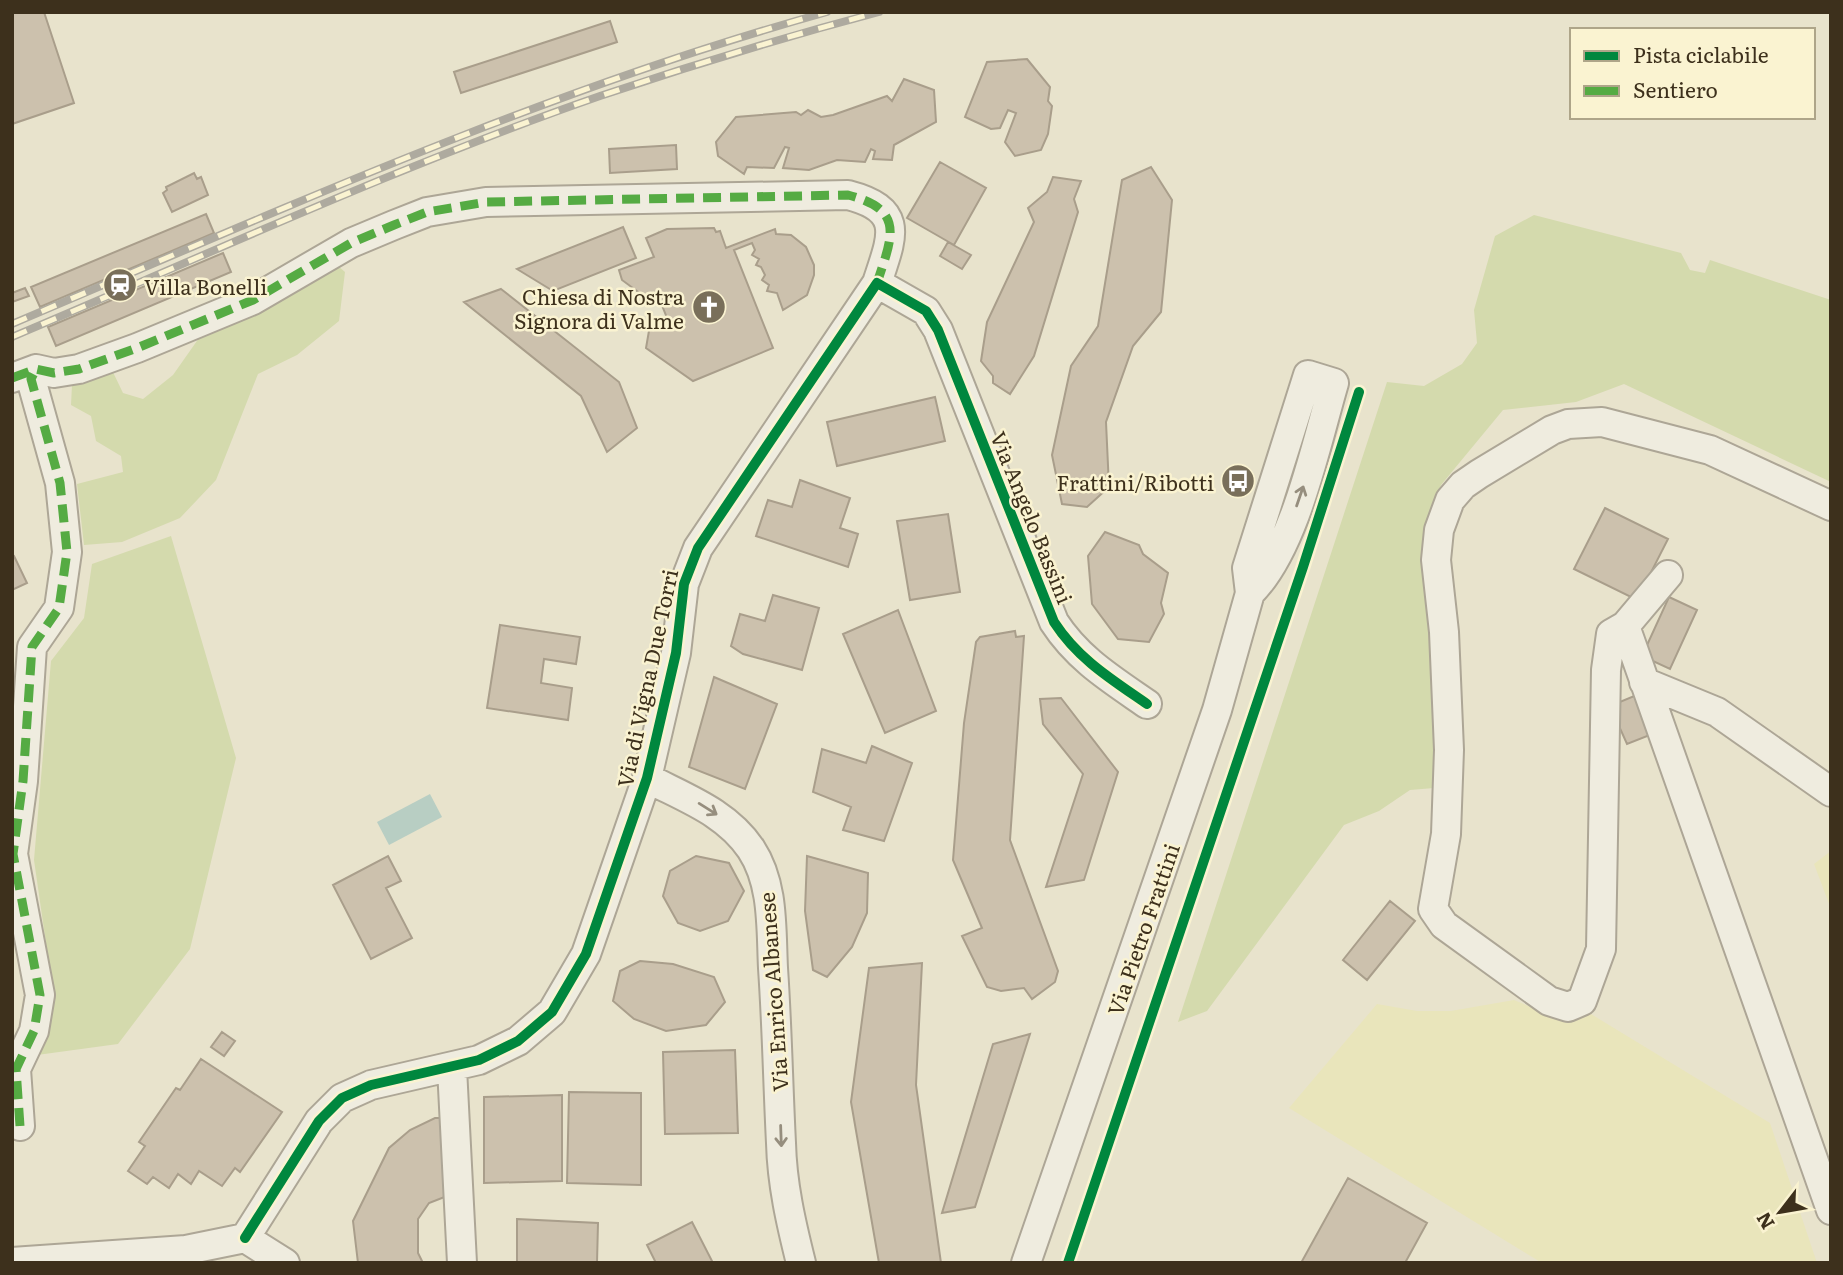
<svg xmlns="http://www.w3.org/2000/svg" width="1843" height="1275" viewBox="0 0 1843 1275" font-family="Literata,serif">
<rect width="100%" height="100%" fill="#e8e3cc"/>
<path fill="#e9e5bb" d="M1831 851V909L1814 864Z
M1514 1000 1557 1018 1586 1011 1770 1123 1817 1263H1542L1289 1108 1377 1004 1417 1011H1451Z"/>
<path fill="#d4daad" d="M1534 215 1681 253 1690 270 1705 273 1710 260 1831 300V482L1624 384 1576 402 1503 410 1441 485 1428 532 1441 736 1434 788 1410 790 1379 811 1344 825 1207 1011 1178 1022 1387 382 1424 386 1462 364 1477 343 1474 310 1495 236Z
M332 261 345 272 339 321 297 355 258 374 216 480 180 518 122 542 84 545 77 484 123 472 121 456 96 441 91 416 71 405 72 385 111 368 123 393 143 399 173 375 199 338Z
M171 536 236 758 190 949 118 1044 37 1055 54 999 34 860 51 661 84 618 92 564Z"/>
<path fill="#b8cec3" d="M430 794 442 817 389 845 377 822Z"/>
<path fill="#ccc1ad" stroke="#a99e8b" stroke-width="2" d="M44 12 74 103 12 124V13Z
M610 21 617 42 461 93 454 72Z
M1027 59 1050 87 1048 101 1052 106 1048 134 1041 150 1015 156 1005 142 1016 113 1008 110 1000 128 991 129 965 117 987 62Z
M904 79 934 90 936 122 894 145 892 160 873 159 875 151 871 149 865 162 837 160 809 170 783 168 789 148 785 147 774 168 747 167 744 174 718 156 716 142 736 117 796 112 801 115 808 110 821 117 833 115 887 96 892 101Z
M676 145 677 169 610 173 609 149Z
M940 162 986 188 954 245 907 218Z
M1151 167 1172 200 1161 312 1133 346 1106 422 1109 487 1087 507 1062 504 1052 455 1071 366 1098 326 1122 180Z
M194 173 197 179 201 177 208 195 172 212 163 193 167 190 166 187Z
M1053 177 1081 181 1074 199 1078 212 1034 356 1010 394 993 383V376L981 361 987 322 1034 222 1028 208 1047 192Z
M206 214 214 233 40 307 31 287Z
M623 227 636 258 553 291 517 269Z
M714 228 716 232 720 231 726 248 775 229 776 234 791 235 806 247 814 265V275L807 295 783 310 777 293 767 291 769 285 762 280 765 275 761 267 756 265 759 259 752 255 755 250 752 243 734 250 773 348 693 381 646 348 650 325 667 318 657 293 645 297 622 280 619 270 654 257 646 238 667 229Z
M948 242 971 255 962 269 940 256Z
M223 253 231 272 56 346 48 327Z
M25 288 29 296 12 302V293Z
M501 289 619 382 637 428 607 452 581 396 464 302Z
M935 397 945 441 837 466 827 422Z
M800 480 850 498 840 528 858 534 848 567 756 536 768 500 792 507Z
M1605 508 1668 539 1637 600 1574 569Z
M948 514 960 592 910 600 897 521Z
M1105 532 1139 545 1143 554 1168 573 1161 603 1164 614 1149 642 1118 639 1092 604 1088 556Z
M14 556 27 583 12 590V557Z
M773 595 819 608 802 670 743 654 731 646 740 614 765 621Z
M1669 597 1697 610 1670 669 1642 656Z
M898 610 936 711 885 733 843 634Z
M500 625 580 637 576 664 544 659 541 683 572 688 568 720 487 708Z
M1015 631 1016 637 1024 636 1010 840 1058 971 1055 982 1032 999 1024 988 1001 991 987 987 962 936 982 928 953 860 964 723 976 642 980 637Z
M714 677 777 704 745 789 689 767Z
M1639 694 1655 733 1627 744 1610 706Z
M1061 698 1118 772 1084 880 1046 887 1083 774 1043 724 1040 699Z
M872 746 912 763 884 841 843 830 851 807 813 792 822 749 866 763Z
M388 856 401 881 386 888 412 938 371 959 333 885Z
M696 856 729 863 744 891 728 921 700 931 678 923 663 896 670 871Z
M807 856 868 873 867 913 852 947 827 977 813 970 805 911Z
M1390 901 1415 921 1367 980 1343 960Z
M640 961 673 964 714 977 725 1002 706 1025 666 1031 634 1019 613 1001 620 971Z
M922 963 916 1085 941 1263H879L851 1102 869 968Z
M222 1032 235 1041 224 1056 211 1047Z
M1030 1034 975 1207 942 1213 993 1044Z
M735 1050 738 1133 665 1134 663 1052Z
M201 1059 282 1112 240 1172 235 1168 222 1186 199 1171 191 1184 178 1174 169 1188 153 1177 147 1184 128 1171 145 1146 139 1142 176 1088 180 1090Z
M569 1092 641 1093V1185L567 1183Z
M562 1095V1181L484 1183V1097Z
M435 1118H445L447 1196 429 1203 418 1219V1253L423 1263H358L353 1221 389 1148 410 1130Z
M1348 1178 1427 1223 1405 1263H1301Z
M517 1219 598 1223 597 1263H517Z
M692 1222 713 1263H656L647 1245Z"/>
<g fill="none" stroke-linecap="round" stroke-linejoin="round">
<g stroke="#ada696" stroke-width="32">
<path id="minor" d="M877 283 926 311 938 330 1054 622C1078 659 1111 679 1147 704
M12 378 36 369 54 373 79 369 137 348 253 300 351 243 394 225 427 212 486 202 848 195C906 210 892 237 877 283L698 548 684 584 676 653 647 778 586 954 552 1012 518 1041 479 1060 371 1085 342 1098 319 1121 245 1238
M1668 575 1625 626 1611 634 1606 670 1601 949 1582 1001 1568 1007 1549 1001 1444 925 1433 909 1446 834 1449 750 1444 632 1436 560 1439 530 1450 500 1463 485 1479 474 1552 430 1568 424 1602 422 1710 450 1831 506
M1625 626 1831 1210
M1644 682 1717 712 1831 792
M647 778C685 798 726 812 751 849 774 884 771 928 773 968 777 1026 778 1084 781 1143 782 1184 791 1223 801 1263
M452 1068 462 1263
M20 1126 16 1069 34 1031 40 995 13 854 23 781 32 647 59 608 67 552 60 483 31 379 36 369
M245 1238 285 1263
M12 1262 186 1250 245 1238
M1026 1263 1217 710 1250 593 1247 568 1308 375 1334 383C1316 444 1295 549 1250 593"/>
</g>
<use href="#minor" stroke="#efecdf" stroke-width="28"/>
<g stroke="#aeaa9f" stroke-width="8">
<path id="rail" d="M12 324C280 210 546 90 827 12
M12 337C207 255 401 165 600 96 692 65 785 37 879 12"/>
</g>
<use href="#rail" stroke="#faf3d1" stroke-width="5" stroke-dasharray="16" stroke-linecap="butt"/>
<path stroke="#55ab43" stroke-width="9" stroke-dasharray="18 9" stroke-linecap="butt" d="M12 378 36 369 54 373 79 369 137 348 253 300 351 243 394 225 427 212 486 202 848 195C906 210 892 237 877 283
M20 1126 16 1069 34 1031 40 995 13 854 23 781 32 647 59 608 67 552 60 483 31 379 36 369"/>
<g stroke="#faf3d1" stroke-width="15">
<path id="cycleway" d="M245 1238 319 1121 342 1098 371 1085 479 1060 518 1041 552 1012 586 954 647 778 676 653 684 584 698 548 877 283 926 311 938 330 1054 622C1078 659 1111 679 1147 704
M1068 1263 1303 567 1359 392"/>
</g>
<use href="#cycleway" stroke="#00873e" stroke-width="10"/>
</g>
<defs><path id="oneway-shaft" d="M-6 0H5M1.5-3L5.5 0L1.5 3" fill="none" stroke-width="1.6" stroke-linecap="round" stroke-linejoin="round" transform="scale(1.75)"/></defs>
<g stroke="#968e7e">
<use href="#oneway-shaft" transform="translate(1300 496) rotate(-71)"/>
<use href="#oneway-shaft" transform="translate(708 809) rotate(32)"/>
<use href="#oneway-shaft" transform="translate(781 1136) rotate(88)"/>
</g>
<defs>
<g id="station-disc" transform="scale(1.75)"><circle r="9.5" fill="#796f5a" stroke="#faf3d1"/><path d="M-3-6H3Q5-6 5-4V2Q5 4 3 4L4.5 6H3L1.5 4h-3L-3 6H-4.5L-3 4Q-5 4-5 2V-4Q-5-6-3-6ZM-3.5-4v3h7v-3ZM-3.5 1v1.5H-2V1ZM2 1v1.5H3.5V1Z" fill="#fff"/></g>
<g id="church-disc" transform="scale(1.75)"><circle r="9.5" fill="#796f5a" stroke="#faf3d1"/><path d="M-1.2-6h2.4v3.5h3.3v2.4h-3.3V6h-2.4V-.1h-3.3v-2.4h3.3Z" fill="#fff"/></g>
<g id="bus-disc" transform="scale(1.75)"><circle r="9.5" fill="#796f5a" stroke="#faf3d1"/><path d="M-5-6H5V4H4V6H2V4H-2V6H-4V4H-5ZM-3.5-4V0h7V-4ZM-3.5 1.2v1.5H-2V1.2ZM2 1.2v1.5H3.5V1.2Z" fill="#fff"/></g>
</defs>
<g fill-rule="evenodd">
<use href="#station-disc" x="120" y="285"/>
<use href="#church-disc" x="709" y="307"/>
<use href="#bus-disc" x="1238" y="481"/>
</g>
<g text-anchor="middle" dominant-baseline="central" stroke-width="5" stroke-linejoin="round" paint-order="stroke">
<g font-size="21" fill="#3d301c" stroke="#faf3d1" text-anchor="end">
<text x="144" y="285" text-anchor="start">Villa Bonelli</text>
<text x="684" y="295">Chiesa di Nostra<tspan x="684" dy="24">Signora di Valme</tspan></text>
<text x="1214" y="481">Frattini/Ribotti</text>
</g>
<g font-size="21" fill="#3d301c" stroke="#faf3d1">
<text transform="translate(1033 517) rotate(68)">Via Angelo Bassini</text>
<text transform="translate(646 678) rotate(-78)">Via di Vigna Due Torri</text>
<text transform="translate(1142 929) rotate(-71)">Via Pietro Frattini</text>
<text transform="translate(772 992) rotate(-94)">Via Enrico Albanese</text>
</g>
</g>
<rect width="1843" height="1275" fill="none" stroke="#3d301c" stroke-width="28"/>
<rect x="1570" y="28" width="245" height="91" fill="#faf3d1" stroke="#aea589" stroke-width="2"/>
<rect x="1584" y="51" width="35" height="10" fill="#00873e" stroke="#aea589" stroke-width="2"/>
<text x="1633" y="63" font-size="21" fill="#3d301c">Pista ciclabile</text>
<rect x="1584" y="86" width="35" height="10" fill="#55ab43" stroke="#aea589" stroke-width="2"/>
<text x="1633" y="98" font-size="21" fill="#3d301c">Sentiero</text>
<g transform="translate(1780 1212) rotate(239)" stroke="#faf3d1" stroke-width="5" paint-order="stroke">
<path d="M0-5L12 26L0 18L-12 26Z" fill="#3d301c"/>
<text y="-10" font-size="19" font-weight="bold" text-anchor="middle" fill="#3d301c">N</text>
</g>
</svg>
